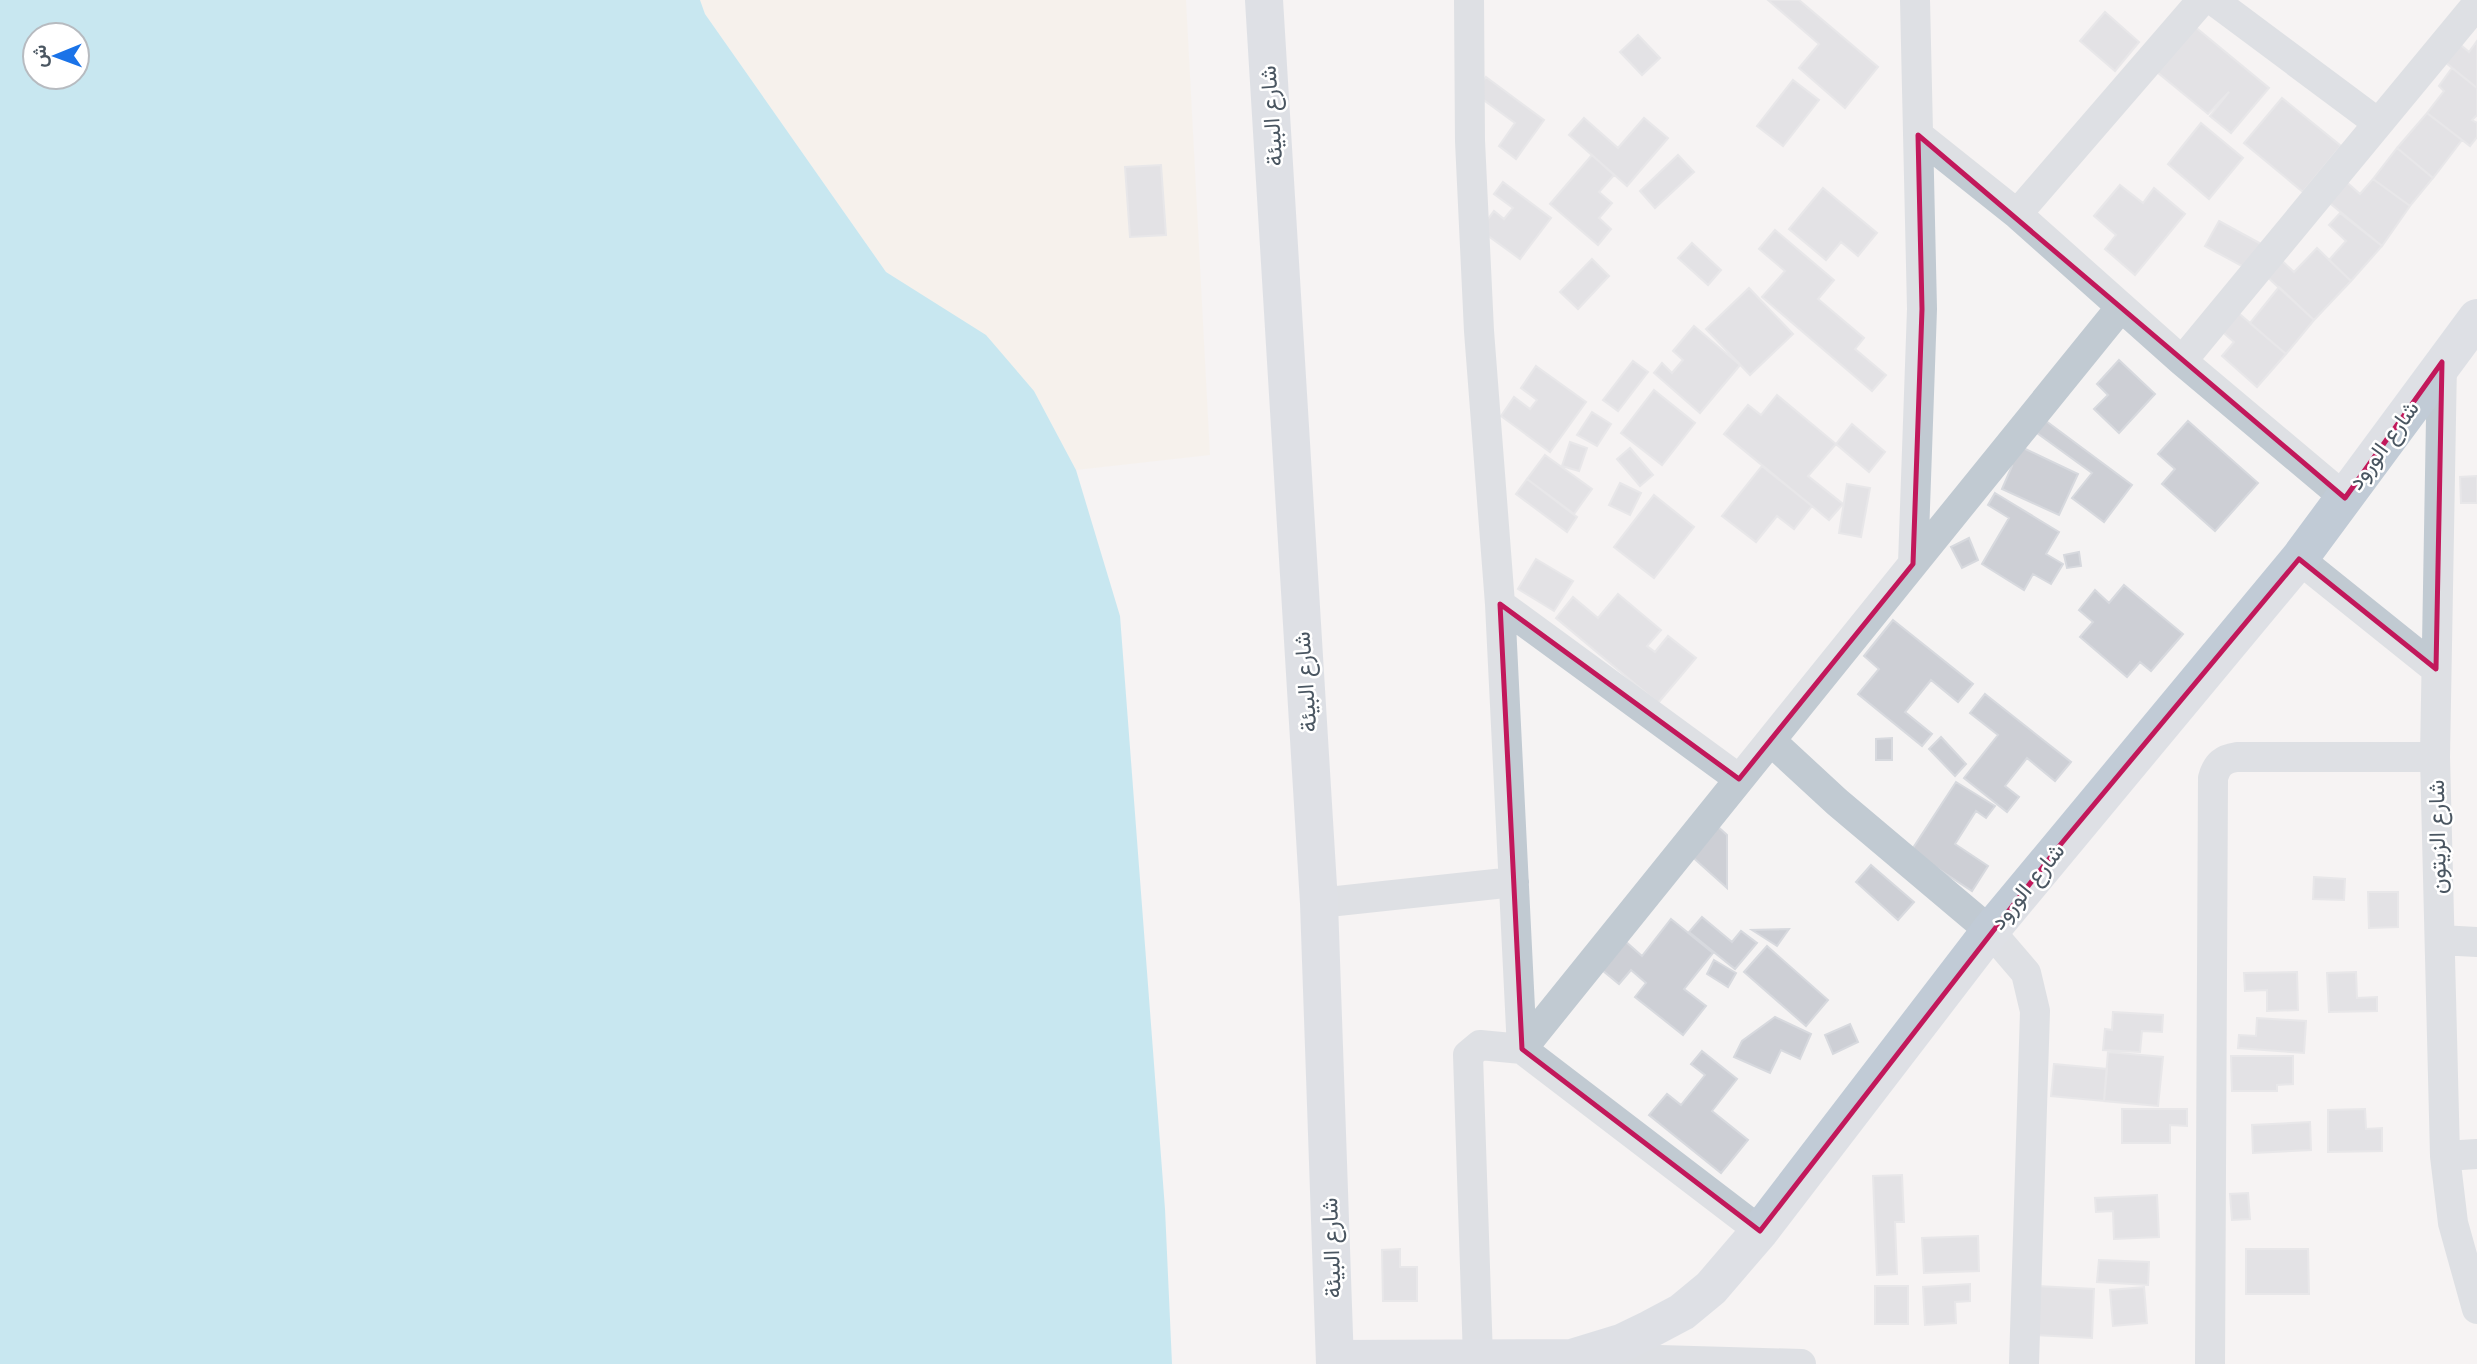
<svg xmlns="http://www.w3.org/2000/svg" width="2477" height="1364" viewBox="0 0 2477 1364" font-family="Poppins,Vazirmatn,sans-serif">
<rect width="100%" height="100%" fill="#f5f3f3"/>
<path fill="#f5f0e5" d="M700 0H1186L1210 455 1076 470 1034 391 935 304 886 272 705 14Z"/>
<path fill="#90daee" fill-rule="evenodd" d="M0 0H700L705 14 886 272 986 335 1034 391 1076 470 1120 616 1165 1209 1172 1364H0ZM35 35H77V77H35Z"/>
<path fill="#cdcfd5" stroke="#d7d9de" stroke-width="2" d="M1768 0H1799L1878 67 1845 108 1799 68 1819 44Z
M2105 12 2139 42 2115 71 2080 41Z
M2194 26 2269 88 2231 133 2210 116 2229 92 2208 114 2157 72Z
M1638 35 1660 58 1642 75 1620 52Z
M2455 40 2469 52 2477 41V88L2440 58Z
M2452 68 2477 88V115L2472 120 2477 123V137L2470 146 2427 113 2444 91 2439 86Z
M1486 77 1544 120 1516 159 1499 146 1515 123 1474 93Z
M1793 80 1819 100 1783 146 1757 126Z
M2282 98 2341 146 2303 192 2244 143Z
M2427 113 2462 140 2433 178 2397 148Z
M1584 118 1618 148 1644 118 1668 138 1627 186 1569 135Z
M2201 123 2243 158 2209 199 2168 164Z
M2397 148 2433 178 2410 206 2373 179Z
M1592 155 1614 175 1599 192 1612 203 1599 218 1611 229 1598 245 1550 204Z
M1678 155 1694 172 1655 208 1640 191Z
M1161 165 1166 235 1130 237 1125 167Z
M2343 179 2360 194 2373 179 2410 206 2382 246 2326 200Z
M1503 182 1551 218 1520 259 1480 230 1494 211 1504 219 1513 208 1494 194Z
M2120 185 2143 203 2154 188 2185 214 2135 275 2105 249 2116 235 2094 216Z
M1823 188 1877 233 1858 256 1841 242 1826 260 1789 229Z
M2340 213 2382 246 2351 281 2329 260 2346 241 2329 225Z
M2219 221 2263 245 2249 270 2205 246Z
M1775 230 1834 280 1818 299 1864 338 1855 349 1886 375 1872 391 1762 297 1785 271 1759 249Z
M1692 243 1721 270 1708 285 1678 258Z
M2317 248 2351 281 2314 320 2264 274 2279 258 2294 272Z
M1592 259 1609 276 1578 309 1560 292Z
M2279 287 2314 320 2286 354 2250 323Z
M1749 288 1793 334 1750 375 1706 329Z
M2235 310 2286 354 2257 387 2222 356 2234 342 2219 329Z
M1694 326 1740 365 1700 413 1654 373 1662 363 1672 373 1683 360 1673 351Z
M2119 360 2155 394 2119 433 2094 409 2108 395 2097 384Z
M1633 361 1648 372 1618 411 1603 400Z
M1536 366 1586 402 1550 452 1501 416 1514 397 1530 409 1537 400 1521 388Z
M1654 390 1695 423 1662 465 1621 433Z
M1777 395 1836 444 1808 476 1843 504 1829 520 1724 434 1748 405 1761 415Z
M1592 412 1611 424 1597 446 1577 435Z
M2046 421 2132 485 2104 522 2072 498 2092 473 2037 433Z
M2188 421 2258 483 2215 531 2162 484 2175 469 2158 454Z
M1852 424 1885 452 1869 472 1836 444Z
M1570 442 1587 448 1579 471 1562 466Z
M2017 445 2078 474 2059 515 2002 489 2012 466 2008 464Z
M1630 448 1653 475 1640 486 1617 459Z
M1545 455 1592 489 1574 514 1527 479Z
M1762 466 1812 506 1794 529 1777 516 1756 542 1722 516Z
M2477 476V503H2461L2460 477Z
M1527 479 1577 517 1567 532 1516 494Z
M1620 483 1641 493 1630 515 1609 505Z
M1847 484 1870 488 1861 537 1839 533Z
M1995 493 2059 532 2046 554 2063 564 2051 584 2033 574 2024 590 1982 564 2009 518 1988 505Z
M1654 495 1694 527 1654 578 1614 547Z
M1969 538 1978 560 1962 568 1951 547Z
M2079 552 2081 566 2067 568 2064 555Z
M1536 559 1573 581 1554 611 1518 589Z
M2124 585 2183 634 2151 671 2140 662 2127 677 2080 637 2093 622 2079 610 2095 590 2109 603Z
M1618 594 1661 630 1647 646 1655 652 1668 636 1696 658 1658 703 1556 618 1573 597 1598 618Z
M1893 620 1973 684 1958 702 1931 680 1905 712 1932 734 1922 746 1858 694 1879 669 1864 656Z
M1985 694 2071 762 2055 781 2027 758 2005 786 2019 797 2007 812 1964 778 1998 735 1970 713Z
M1941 737 1966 764 1955 776 1929 749Z
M1892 738V760H1876V739Z
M1956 782 1995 806 1986 818 1976 811 1955 844 1988 866 1972 891 1911 851Z
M1715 824 1727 835V888L1689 854Z
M1871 865 1914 902 1898 920 1856 882Z
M2314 877 2345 879 2344 900 2313 899Z
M2368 892H2398V927L2369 928Z
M1702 917 1732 942 1741 931 1757 943 1735 969 1689 932Z
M1671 919 1713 953 1684 989 1706 1006 1683 1035 1635 997 1646 983 1631 970 1619 984 1602 970 1625 941 1642 956Z
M1789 929 1777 946 1752 930Z
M1767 946 1828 1000 1806 1026 1744 972Z
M1714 960 1736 973 1728 987 1707 974Z
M2297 972 2298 1010 2267 1011V990L2245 991 2244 973Z
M2356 972 2357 998 2377 997V1011L2329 1012 2327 973Z
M2113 1012 2163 1015 2162 1032 2142 1031 2140 1052 2103 1050 2105 1029 2112 1030Z
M1775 1017 1811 1034 1800 1059 1781 1050 1770 1073 1734 1057 1742 1041Z
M2257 1018 2306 1021 2304 1053 2238 1048 2239 1035 2256 1036Z
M1850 1024 1858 1042 1833 1054 1825 1035Z
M1702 1051 1737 1079 1712 1111 1748 1140 1721 1173 1649 1115 1667 1094 1681 1105 1705 1075 1691 1064Z
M2108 1052 2163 1057 2158 1106 2104 1101Z
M2231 1056H2293V1084L2277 1085V1091H2232Z
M2054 1064 2107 1069 2104 1101 2051 1096Z
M2122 1109H2187V1126L2170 1125V1143H2122Z
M2365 1109 2366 1129 2382 1128V1151L2328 1152V1110Z
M2310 1122 2311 1150 2253 1153 2252 1125Z
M1902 1175 1904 1222H1895L1897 1274 1877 1275 1873 1176Z
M2248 1193 2250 1219 2232 1220 2230 1194Z
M2157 1195 2159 1237 2114 1239 2113 1211 2096 1212 2095 1198Z
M1978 1236 1979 1271 1924 1273 1922 1238Z
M1400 1249V1267H1417V1301H1383L1382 1250Z
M2246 1249H2308L2309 1294H2246Z
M2099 1260 2149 1262 2148 1285 2097 1282Z
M1970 1284V1301L1955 1302 1956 1323 1925 1325 1923 1287Z
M1875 1286H1908V1324H1875Z
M2037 1286 2094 1289 2092 1338 2035 1335Z
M2144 1287 2147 1323 2113 1326 2110 1290Z"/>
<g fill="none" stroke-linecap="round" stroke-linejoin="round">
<path stroke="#c1cad2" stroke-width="30" d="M1469 0 1470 141 1479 331 1500 604 1522 1049
M2213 0 2378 123
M1918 135 2017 214 2182 361 2345 498
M2017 214 2202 0
M2182 361 2477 4
M2442 362 2435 757 2445 1156 2453 1223 2477 1309
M2299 559 2436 669
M1913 564 2121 307
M1500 604 1739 779
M1771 741 1837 802 1990 931 2026 973 2035 1011 2024 1364
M1319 903 1514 882
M2440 940 2477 942
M1522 1049 1913 564 1922 309 1915 0
M2445 1156 2477 1154
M1478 1358 1468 1055 1480 1045 1522 1049 1760 1231
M1590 1358 1801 1364
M2210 1364 2213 778C2217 764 2223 759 2237 757H2435"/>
<path stroke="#c1cbd6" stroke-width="38" d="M1264 0 1319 903 1335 1364
M1335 1359 1572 1358 1621 1343 1650 1329 1682 1312 1711 1288 1760 1231 1990 931 2299 559 2477 318"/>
</g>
<path d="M0 0H2477V1364H0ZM1918 135 2345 498 2442 362 2436 669 2299 559 2056 850 1760 1231 1522 1049 1500 604 1739 779 1913 564 1922 309Z" fill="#f5f3f3" fill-opacity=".55" fill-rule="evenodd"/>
<path fill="none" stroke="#c2185b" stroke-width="5" stroke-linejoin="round" d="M1918 135 2345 498 2442 362 2436 669 2299 559 2056 850 1760 1231 1522 1049 1500 604 1739 779 1913 564 1922 309Z"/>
<g text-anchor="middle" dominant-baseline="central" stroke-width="5" stroke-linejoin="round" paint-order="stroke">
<g font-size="23" fill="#4a5661" stroke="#fff">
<text transform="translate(1271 116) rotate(-94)">شارع البيئة</text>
<text transform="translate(2383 445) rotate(-54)">شارع الورود</text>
<text transform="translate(1305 682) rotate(-94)">شارع البيئة</text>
<text transform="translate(2437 837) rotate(-91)">شارع الزيتون</text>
<text transform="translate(2027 886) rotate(-51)">شارع الورود</text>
<text transform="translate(1331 1248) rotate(-92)">شارع البيئة</text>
</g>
</g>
<g transform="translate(56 56) rotate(269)"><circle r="33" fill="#ffffff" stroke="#b7bbc0" stroke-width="2"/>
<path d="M0-5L12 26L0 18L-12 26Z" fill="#1a73e8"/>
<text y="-10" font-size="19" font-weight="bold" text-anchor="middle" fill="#4a5661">ش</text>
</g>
</svg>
